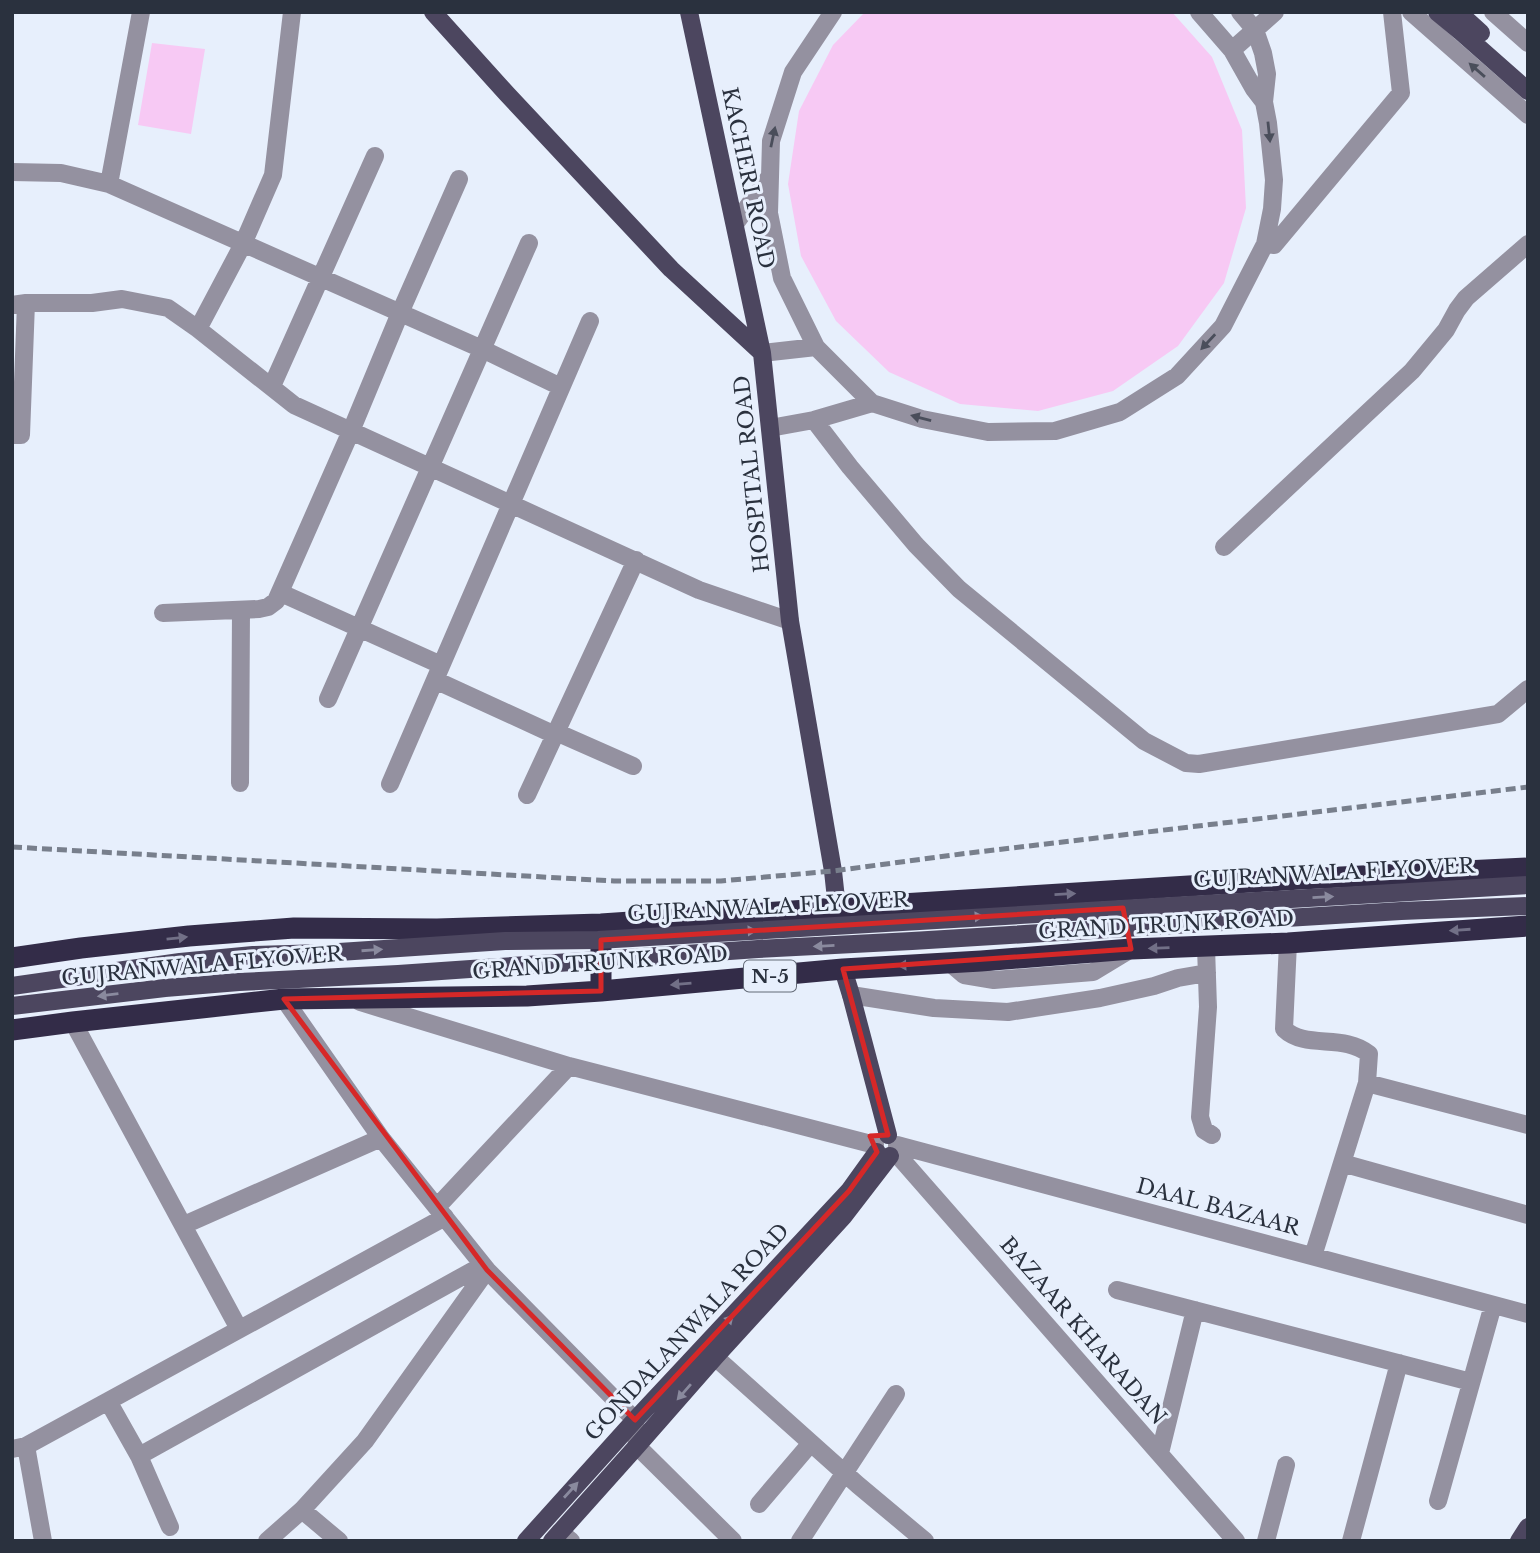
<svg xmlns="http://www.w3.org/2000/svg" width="1540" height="1553" viewBox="0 0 1540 1553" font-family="'Libre Baskerville',serif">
<rect width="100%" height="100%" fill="#e7effc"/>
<path fill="#f7c9f4" d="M865 12H1172L1212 57 1242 130 1246 208 1224 283 1178 346 1113 391 1038 411 960 404 889 372 836 321 801 256 788 184 799 111 833 45Z
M152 43 205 49 191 134 138 125Z"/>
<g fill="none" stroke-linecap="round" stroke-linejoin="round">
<path stroke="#9491a0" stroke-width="18" d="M833 12 793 72 771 141 769 213 782 278 816 347 872 403 922 419 988 432 1055 431 1120 412 1177 376 1223 326 1265 244 1272 209 1274 180 1268 123 1264 102 1254 89 1232 50 1199 12
M1240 12 1255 30 1263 53 1267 74 1264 102
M1411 12 1528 115
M1493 12 1528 43
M1232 50 1275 12
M12 172 61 173 109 184 482 349 561 387
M109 184 141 12
M735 224 770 176
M1265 244 1274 245 1401 93 1392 12
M12 305 26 303H92L122 299 168 308 198 329 294 405 699 590 790 621
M198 329 243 244 273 175 292 12
M762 353 816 347
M272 386 375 156
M814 420 850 467 916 545 959 589 1144 741 1186 763 1199 764 1498 714 1528 689
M770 428 814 420 872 403
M12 435H21L26 303
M1224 547 1412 371 1446 330 1457 310 1466 298 1528 244
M281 593 441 665
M163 613 259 609 268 607 276 601 351 431 400 313 459 179
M435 680 555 735
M328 699 529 243
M556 732 633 766
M240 783 241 610
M390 784 590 321
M527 795 636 560
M1288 943 1284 1029C1306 1050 1343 1033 1369 1054L1367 1083 1313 1256
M1206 947 1208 1007 1200 1117 1204 1130 1212 1135
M950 963 964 975 994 980 1093 972 1131 949
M851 995 934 1008 1008 1012 1100 998 1154 986 1178 978 1207 973
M284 999 381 1138 487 1270 635 1420 637 1446 733 1541
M360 1002 569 1066 875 1145
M73 1022 239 1329
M1367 1083 1528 1125
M897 1145 1528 1314
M895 1152 1236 1541
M1342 1163 1528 1215
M437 1207 569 1066
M184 1225 381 1138
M1117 1290 1471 1382
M715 1357 858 1485 925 1541
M108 1401 139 1456 170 1527
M26 1446 43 1541
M12 1449 26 1446 445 1217
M1160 1453 1195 1310
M139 1456 483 1265
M1438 1501 1493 1305
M759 1504 811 1443
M302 1510 339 1541
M560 1532 571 1541
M267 1541 302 1510 365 1441 487 1270
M800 1541 896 1394
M1266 1541 1286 1465
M1351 1541 1399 1363"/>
<path stroke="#4c465f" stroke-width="18" d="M433 12 507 94 671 269 762 353
M689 12 762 353 790 621 833 871 837 908
M1437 12 1460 31 1528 91
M1458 12 1481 33
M843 969 851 995 888 1135
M526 1541 635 1420 849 1191 877 1152
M552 1541 637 1446 715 1357 843 1217 890 1156
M1519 1541 1528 1527"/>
<path stroke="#332c48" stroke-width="21" d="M12 958 81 948 189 936 294 928 437 929 601 924 837 908 1300 879 1528 868
M601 991V924
M12 1030 73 1022 284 999 527 996 601 991 843 969 981 961 1131 949 1288 943 1528 926"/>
<path stroke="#787f8c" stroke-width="5" stroke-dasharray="10 5" stroke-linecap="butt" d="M12 847 614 881H721L833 871 961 854 1528 787"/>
<path stroke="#4c465f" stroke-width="18" d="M12 986 180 962 253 955 324 953 505 941 598 940 1528 885
M12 1006 165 988 239 982 398 974 758 949 912 941 1401 911 1528 906"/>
</g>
<defs><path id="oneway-solid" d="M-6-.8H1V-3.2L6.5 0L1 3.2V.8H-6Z" transform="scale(1.75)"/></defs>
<g fill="#4a4e5b">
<use href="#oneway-solid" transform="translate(1477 70) rotate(-139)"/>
<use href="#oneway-solid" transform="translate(1269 132) rotate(84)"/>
<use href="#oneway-solid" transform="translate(773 137) rotate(-78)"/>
<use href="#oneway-solid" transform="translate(1208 342) rotate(133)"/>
<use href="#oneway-solid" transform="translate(921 418) rotate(-165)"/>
</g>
<g fill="#727087">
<use href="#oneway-solid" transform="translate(1065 894) rotate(-3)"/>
<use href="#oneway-solid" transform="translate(1460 930) rotate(176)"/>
<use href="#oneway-solid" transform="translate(177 938) rotate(-6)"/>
<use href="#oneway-solid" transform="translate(1159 948) rotate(178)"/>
<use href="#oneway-solid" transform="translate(908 965) rotate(177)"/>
<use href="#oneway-solid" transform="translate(681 984) rotate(175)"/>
</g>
<g fill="#8a8a9e">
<use href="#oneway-solid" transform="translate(1323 897) rotate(-3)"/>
<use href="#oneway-solid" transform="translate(973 917) rotate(-4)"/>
<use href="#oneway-solid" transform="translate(746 931) rotate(-3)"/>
<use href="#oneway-solid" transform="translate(824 946) rotate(177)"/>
<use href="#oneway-solid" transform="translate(372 950) rotate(-4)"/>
<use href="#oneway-solid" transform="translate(108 995) rotate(173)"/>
<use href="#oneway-solid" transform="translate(726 1323) rotate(-47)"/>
<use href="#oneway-solid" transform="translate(684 1392) rotate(131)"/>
<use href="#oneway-solid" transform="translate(571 1490) rotate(-48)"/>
</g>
<path fill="none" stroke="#d62828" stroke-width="5" stroke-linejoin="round" d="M1123 908 1131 949 843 969 888 1135 870 1136 877 1152 849 1191 635 1420 487 1270 284 999 601 991V940Z"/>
<g text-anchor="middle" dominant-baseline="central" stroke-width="6" stroke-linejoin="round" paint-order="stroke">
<rect fill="#e7effc" stroke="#636a77" stroke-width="2" x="744" y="960.5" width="52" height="31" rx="5"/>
<g font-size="19" font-weight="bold" fill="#2a313e">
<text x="770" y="976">N-5</text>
</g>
<g font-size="21" fill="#2a313e" stroke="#e7effc">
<text transform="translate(748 178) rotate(78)">KACHERI ROAD</text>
<text transform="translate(752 474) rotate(-96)">HOSPITAL ROAD</text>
<text transform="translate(1334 873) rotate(-3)">GUJRANWALA FLYOVER</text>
<text transform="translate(768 907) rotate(-3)">GUJRANWALA FLYOVER</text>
<text transform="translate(1166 925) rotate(-3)">GRAND TRUNK ROAD</text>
<text transform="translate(600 963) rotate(-4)">GRAND TRUNK ROAD</text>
<text transform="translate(202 966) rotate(-5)">GUJRANWALA FLYOVER</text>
<text transform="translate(1218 1207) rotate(15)">DAAL BAZAAR</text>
<text transform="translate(1083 1331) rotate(49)">BAZAAR KHARADAN</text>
<text transform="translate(687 1332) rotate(-47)">GONDALANWALA ROAD</text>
</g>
</g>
<rect width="1540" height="1553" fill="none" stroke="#2a313e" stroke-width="28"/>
</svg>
